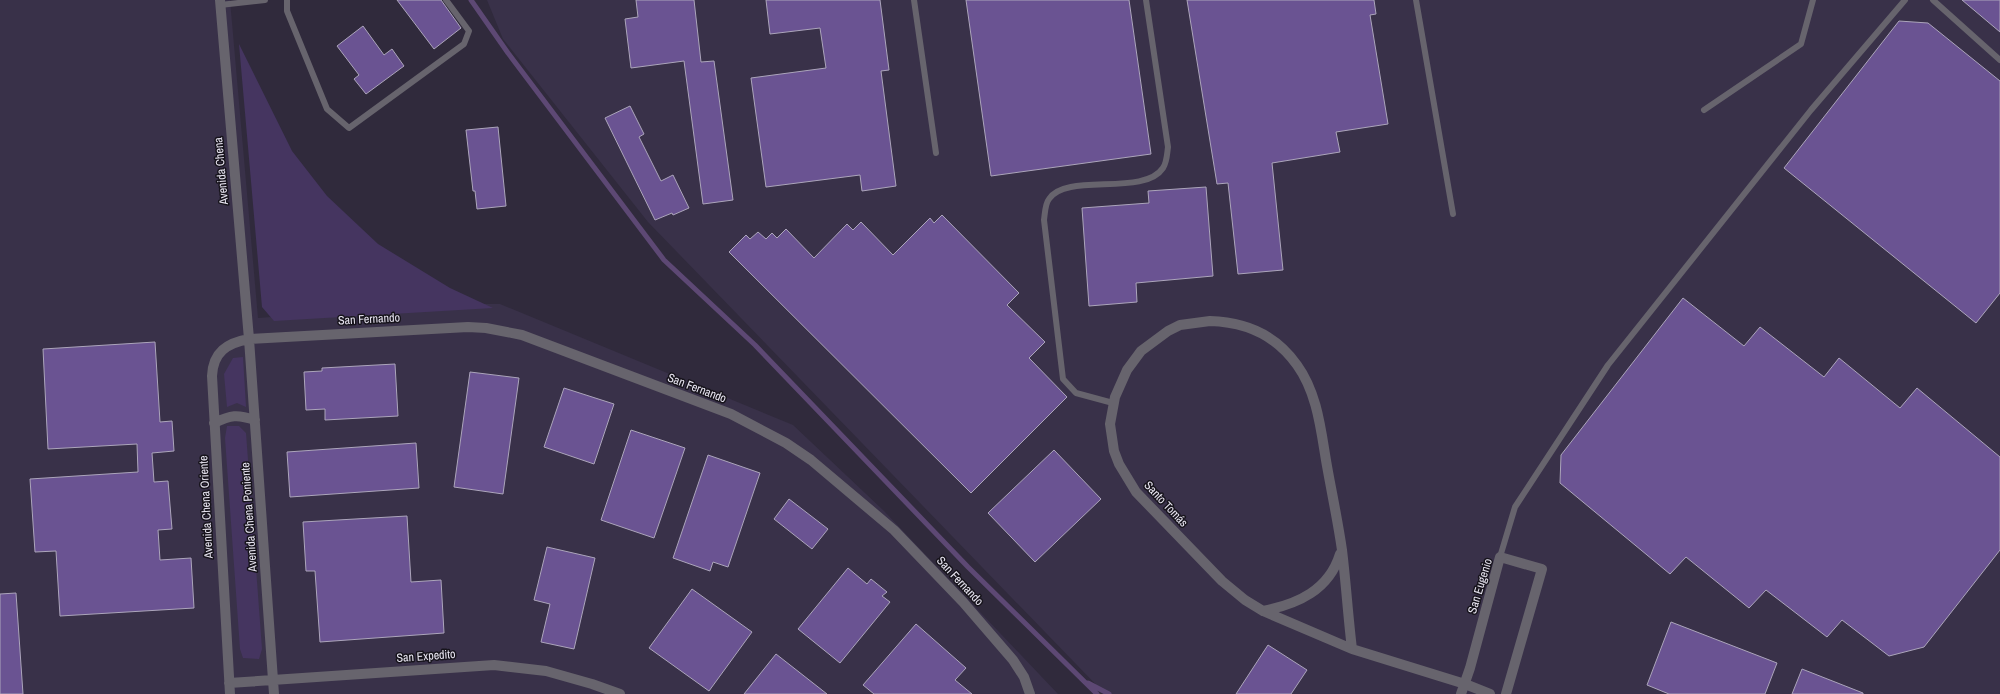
<svg xmlns="http://www.w3.org/2000/svg" width="2000" height="694" viewBox="0 0 2000 694" font-family="'Archivo Narrow',sans-serif">
<rect width="100%" height="100%" fill="#302a3c"/>
<path fill="#393149" d="M0 0H230L258 318 451 304H500L793 425 884 511 1058 694H0Z
M487 0H2000V694H1105L648 222 503 39Z"/>
<path fill="#453560" d="M239 44 292 151 327 196 378 244 450 288 493 308 274 321 262 307Z
M243 357 246 407 237 403 227 407 224 374 233 358Z
M227 426H239L246 433 262 649 259 659 243 658 240 649 225 438Z"/>
<g fill="none" stroke-linecap="round" stroke-linejoin="round">
<path stroke="#5d4874" stroke-width="5" d="M471 0 508 53 664 260 755 345 968 567 1097 694
M1088 683 1109 694"/>
</g>
<path fill="#6a5392" stroke="#aca5bb" d="M397 0H441L461 28 434 49Z
M636 0H694L701 62 714 61 733 200 703 204 684 61 631 68 625 19 638 17Z
M766 0H880L889 70 881 71 896 186 862 191 860 175 766 187 751 78 826 68 820 28 770 34Z
M966 0H1129L1151 154 991 176Z
M1187 0H1374L1376 14 1370 15 1388 124 1336 132 1340 152 1272 163 1283 270 1238 274 1228 183 1217 184Z
M1962 0H2000V32Z
M1899 21 1928 23 2000 81V293L1976 323 1784 168Z
M363 26 384 55 392 49 404 66 366 94 354 79 359 75 337 46Z
M630 106 644 134 639 137 661 181 673 175 689 208 673 215 672 213 655 220 605 118Z
M498 127 506 206 477 209 475 191H473L466 130Z
M1206 187 1213 276 1136 283 1137 302 1089 306 1082 208 1149 203 1148 191Z
M942 215 1019 293 1007 305 1045 342 1029 358 1067 397 971 493 729 252 746 235 750 239 758 232 766 239 772 233 777 238 786 229 814 258 847 224 853 230 861 222 893 255 930 218 934 223Z
M1683 298 1744 346 1760 327 1824 377 1839 358 1900 408 1917 388 2000 457V550L1924 647 1889 656 1842 620 1827 637 1766 590 1749 608 1686 557 1670 574 1560 483 1561 455Z
M155 342 160 422 172 421 174 451 152 453 154 482 168 481 172 529 158 530 160 560 191 558 194 608 60 616 56 551 35 552 30 479 138 472 137 444 48 449 43 349Z
M395 364 398 416 325 420V409L306 410 304 372 322 371V368Z
M470 372 519 378 503 494 454 487Z
M564 388 614 404 594 464 544 447Z
M631 430 685 448 654 538 601 520Z
M416 443 419 488 290 497 287 452Z
M1054 450 1101 499 1035 562 988 513Z
M708 455 760 473 728 567 713 562 710 571 673 558Z
M789 499 828 529 812 549 774 519Z
M407 516 411 582 441 580 444 633 320 642 315 571H306L303 522Z
M547 547 595 558 574 649 541 642 550 604 534 600Z
M848 568 867 584 871 579 887 592 882 596 890 602 840 663 798 629Z
M692 589 752 632 709 691 649 648Z
M16 593 23 694H0V594Z
M1671 622 1777 663 1765 694H1669L1647 685Z
M916 624 966 668 955 680 972 694H874L863 685Z
M1268 645 1307 670 1291 694H1236Z
M776 654 827 694H744Z
M1802 669 1863 693V694H1792Z"/>
<g fill="none" stroke-linecap="round" stroke-linejoin="round">
<path stroke="#67646d" stroke-width="6" d="M287 0V11L327 109 349 128 464 44 469 31 446 0
M914 0 936 153
M1416 0 1453 214
M1933 0 2000 60
M220 5 265 0
M1704 110 1801 44 1813 0
M1113 403 1076 393 1063 379 1044 220C1045 213 1045 204 1049 199 1066 172 1144 197 1163 168 1167 162 1167 154 1168 147L1146 0
M1500 557 1515 507 1608 365 1811 110 1905 0"/>
<path stroke="#67646d" stroke-width="10" d="M220 0 249 339 274 694
M1210 321C1246 322 1276 335 1297 365 1318 394 1321 432 1327 466 1332 494 1338 522 1342 550 1346 583 1348 616 1352 649L1263 611 1245 600 1222 581 1136 492 1119 464 1114 451 1110 424 1115 397 1127 370 1141 351 1168 331 1180 325Z
M214 423C231 415 237 414 255 420
M1263 611C1298 604 1329 590 1340 554
M1352 649 1465 684 1490 694
M229 683 494 665 546 671 592 684 620 694
M230 694 212 376C213 352 227 343 249 339L468 327 486 328 522 335 731 414 786 443 811 460 894 530 963 602 1013 660 1024 677 1030 694
M1461 694 1470 668 1500 557 1542 569 1506 694"/>
</g>
<g text-anchor="middle" dominant-baseline="central" stroke-width="3" stroke-linejoin="round" paint-order="stroke">
<g font-size="12" fill="#e8e5f1" stroke="#17141c">
<text transform="translate(221 171) rotate(-95)">Avenida Chena</text>
<text transform="translate(369 319) rotate(-3)">San Fernando</text>
<text transform="translate(697 388) rotate(21)">San Fernando</text>
<text transform="translate(1166 504) rotate(47)">Santo Tomás</text>
<text transform="translate(206 507) rotate(-93)">Avenida Chena Oriente</text>
<text transform="translate(249 517) rotate(-94)">Avenida Chena Poniente</text>
<text transform="translate(960 581) rotate(47)">San Fernando</text>
<text transform="translate(1480 586) rotate(-73)">San Eugenio</text>
<text transform="translate(426 656) rotate(-4)">San Expedito</text>
</g>
</g>
</svg>
